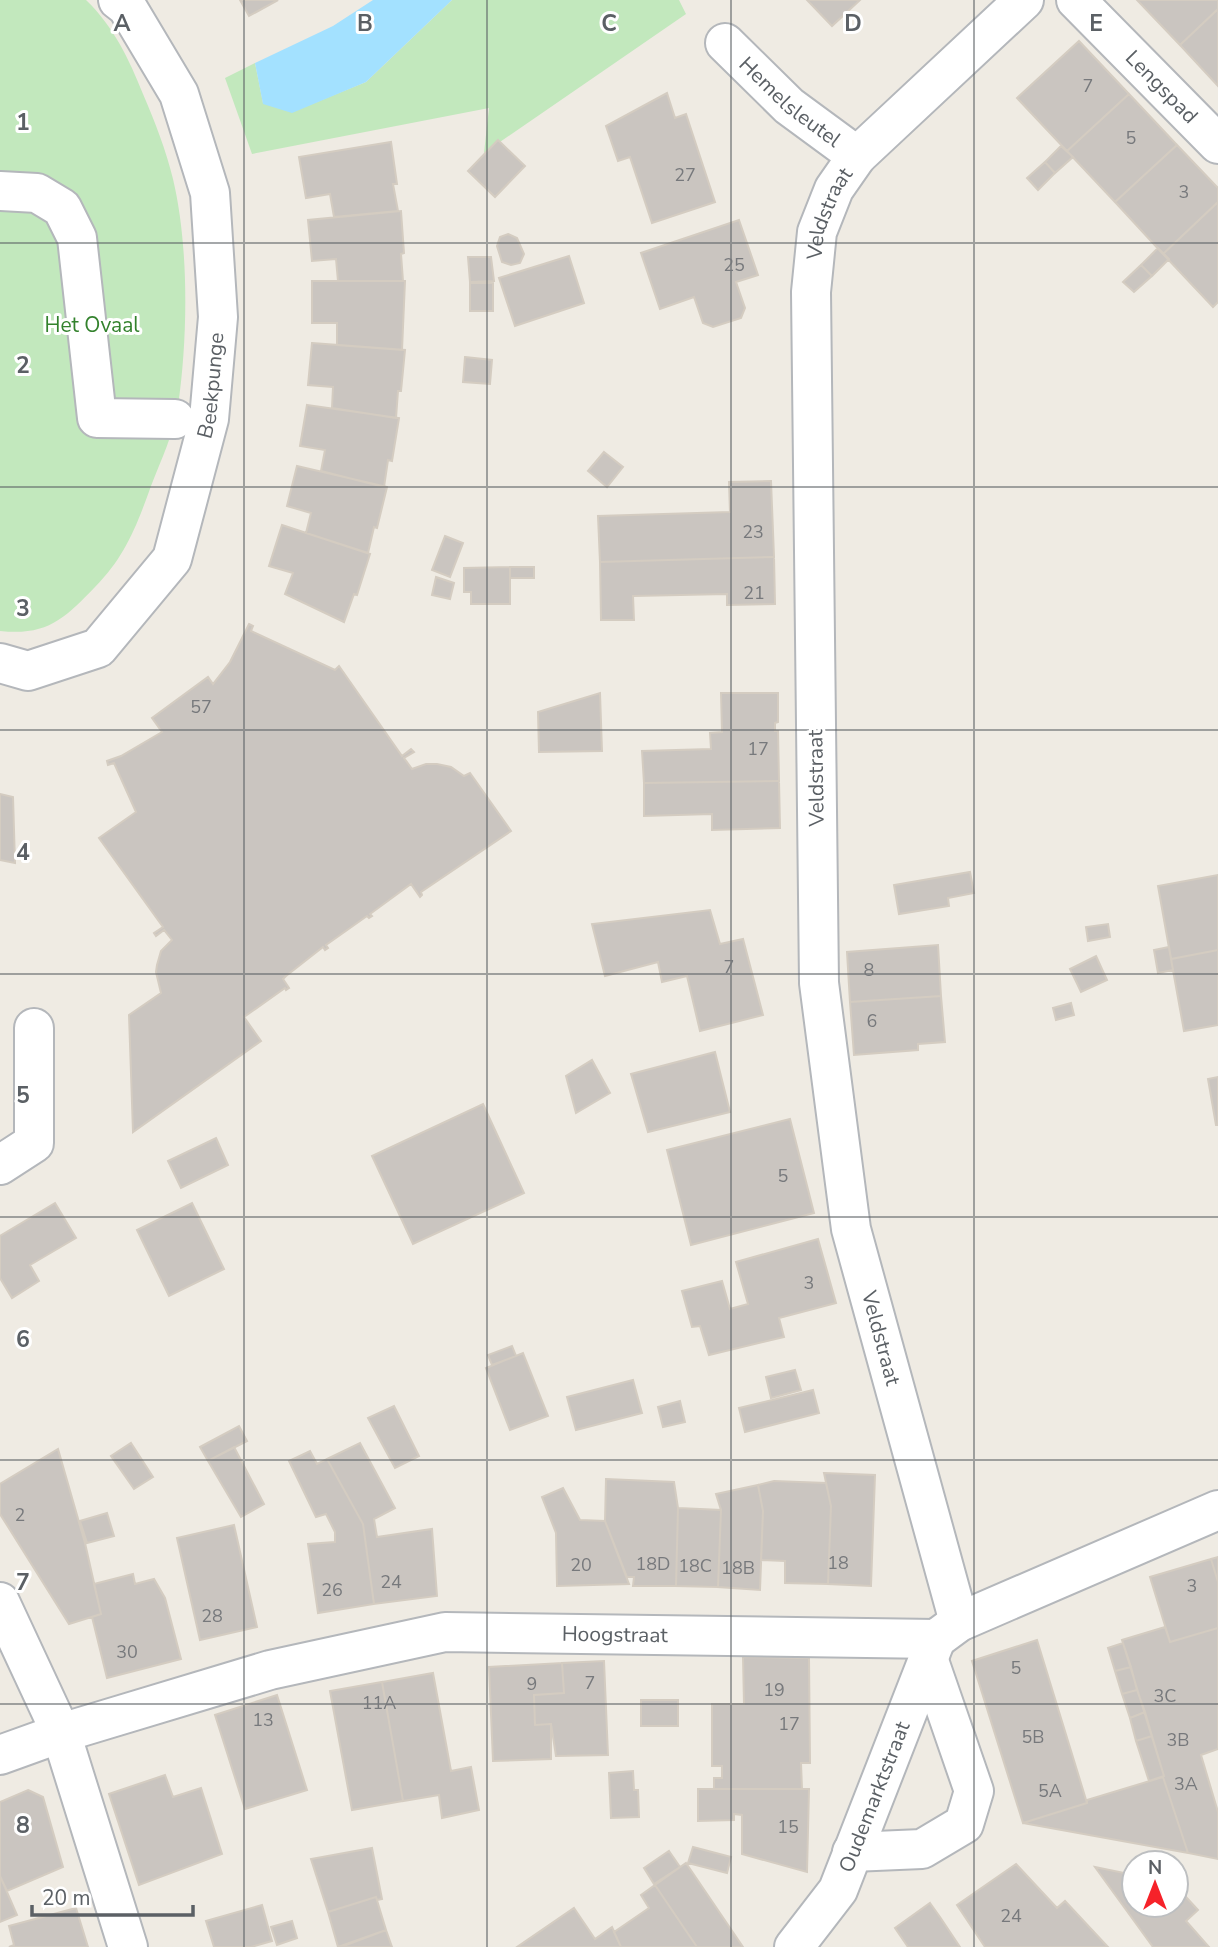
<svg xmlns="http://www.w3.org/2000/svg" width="1218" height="1947" viewBox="0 0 1218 1947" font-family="'Nunito Sans',sans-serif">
<rect width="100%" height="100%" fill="#efebe3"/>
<path fill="#c2e8bd" d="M0 0H86C114 27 129 59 143 94 155 122 166 150 173 179 189 246 188 337 178 406 174 433 161 460 151 486 137 525 125 557 95 587 64 619 47 636 0 631Z
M452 0H679L686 14 484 153 489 108 252 154 225 78 255 63 263 103 292 112 366 82Z"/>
<path fill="#a3e1ff" d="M373 0H452L366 82 292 113 263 104 255 63 333 26Z"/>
<path fill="#cac5c0" stroke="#d4ccc1" stroke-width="2" d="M240 0H278L249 16Z
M807 0H860L832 26Z
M1137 0H1218V9L1180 45Z
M1218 9V86L1180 45Z
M1079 41 1129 94 1067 151 1017 98Z
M667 93 675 118 686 114 715 202 652 223 630 157 618 161 606 126Z
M1129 94 1177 145 1115 202 1067 151Z
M498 140 525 166 495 197 468 171Z
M391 142 397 184H393L398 211 334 217 330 194 306 198 299 157Z
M1177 145 1218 188V202L1163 254 1115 202Z
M1061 146 1073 157 1055 173 1045 162Z
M1045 162 1055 173 1038 190 1027 178Z
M1218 202V302L1213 307 1163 254Z
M401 211 404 253 401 254 403 281H338L336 259 312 261 308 220Z
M739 220 758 275 736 282 745 308 741 318 713 327 703 323 694 297 660 309 641 253Z
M508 234 517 238 524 254 520 263 511 265 502 262 497 246 500 237Z
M1158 248 1169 259 1152 276 1141 265Z
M569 256 584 303 515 326 499 278Z
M468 257H491L494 281 470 282Z
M1141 265 1152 276 1134 292 1123 282Z
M312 281H405L402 350 337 345V323H312Z
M470 283H493V311H470Z
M312 343 405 350 401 391H398L396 418 332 408 333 387 308 385Z
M465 357 492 360 490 384 463 382Z
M307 405 399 418 392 461 388 460 384 487 321 471 325 450 300 446Z
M604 452 623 467 607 487 588 471Z
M297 466 387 487 377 528 374 527 368 553 306 533 311 513 287 506Z
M771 481 774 557 600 562 598 516 730 512 729 482Z
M282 525 370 554 357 595 354 594 344 622 285 594 293 573 269 566Z
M445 536 463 543 450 577 432 570Z
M774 557 775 604 727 605V594L633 596 634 620H601L600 562Z
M510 567V604H471V592H464V568Z
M510 567H534V578H510Z
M436 577 454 583 450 599 432 595Z
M249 624 253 626 251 631 335 670 339 666 402 756 411 749 414 752 404 758 412 769 426 764H437L451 767 464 776 470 773 511 831 421 892 422 895 420 897 411 884 370 914 372 916 369 918 367 916 326 945 328 948 325 950 323 947 286 976 283 979 289 988 286 990 285 988 244 1017 261 1041 133 1132 129 1015 161 993 156 972 157 965 161 951 172 940 164 930 156 936 154 933 163 927 99 838 136 812 114 763 108 765 107 761 121 756 162 732 152 718 208 677 213 684 230 662Z
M600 693 602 751 539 752 538 712Z
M721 693H778V722L775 723V731H778L779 781 644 783 642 751 711 749 710 733 722 732Z
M779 781 780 828 712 830V814L644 816V783Z
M0 794 13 797 15 863 0 860Z
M970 872 974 893 948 898 949 906 899 914 894 885Z
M1218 875V950L1171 959 1158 886Z
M710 910 720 944 743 939 763 1015 700 1031 687 976 662 982 658 962 605 976 592 924Z
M1108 924 1110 937 1088 941 1086 927Z
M938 945 941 996 850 1002 847 952Z
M1169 947 1173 970 1158 973 1154 950Z
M1218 950V1025L1184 1031 1171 959Z
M1096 956 1107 980 1081 992 1070 969Z
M941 996 945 1042 918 1044V1050L854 1055 850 1002Z
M1071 1003 1074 1015 1056 1020 1053 1008Z
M715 1052 730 1112 648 1132 631 1074Z
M592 1060 610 1093 576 1113 566 1076Z
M1218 1077V1125H1216L1208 1079Z
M483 1104 524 1193 413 1244 372 1156Z
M790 1119 814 1213 691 1245 667 1150Z
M216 1138 228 1165 181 1188 168 1161Z
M55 1203 76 1238 30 1265 39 1281 12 1298 0 1278V1236Z
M192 1203 224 1269 169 1296 137 1230Z
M818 1239 836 1303 779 1318 784 1337 709 1355 700 1326 692 1327 682 1291 722 1281 730 1309 748 1304 736 1262Z
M512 1346 516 1356 492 1365 488 1355Z
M523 1353 548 1416 510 1430 486 1368Z
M795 1370 801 1390 771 1398 766 1377Z
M633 1380 642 1413 576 1430 567 1397Z
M813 1390 819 1413 745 1432 739 1408Z
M680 1401 685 1422 663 1427 658 1407Z
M394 1406 419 1456 395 1468 368 1418Z
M239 1426 247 1441 208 1461 200 1447Z
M131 1443 153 1477 134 1489 111 1456Z
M360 1443 395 1508 374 1519 377 1537 432 1529 437 1596 374 1604 363 1524 327 1459Z
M234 1447 264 1504 241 1517 208 1461Z
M58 1449 85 1543 101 1614 69 1624 0 1514V1484Z
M310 1451 317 1464 327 1459 363 1524 374 1604 318 1613 308 1544 335 1542V1532L326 1514 316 1517 289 1461Z
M824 1473 875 1475 871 1586 828 1584 831 1506Z
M606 1479 674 1482 678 1508 676 1586H633L634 1577H627L605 1521Z
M774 1481 826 1483 831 1506 828 1584 785 1583V1561L761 1560 763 1511 758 1485Z
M758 1485 763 1511 760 1590 718 1587 721 1510 716 1494Z
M563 1488 580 1520 605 1521 629 1584 557 1586 556 1533 542 1497Z
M678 1508 721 1510 718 1587 676 1586Z
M107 1513 114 1536 87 1543 80 1521Z
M234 1525 257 1627 200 1640 177 1538Z
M1218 1557V1582L1211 1559Z
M1211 1559 1218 1582V1628L1170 1642 1150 1577Z
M133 1574 135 1584 154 1579 165 1598 181 1659 107 1678 92 1617 101 1614 94 1584Z
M1165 1627 1170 1642 1218 1628V1749L1201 1755 1218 1812V1859L1188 1853 1163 1777 1164 1776 1122 1640Z
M1037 1640 1087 1803 1023 1823 972 1661Z
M1123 1643 1131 1667 1115 1671 1108 1648Z
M743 1657 809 1658 810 1763H801L802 1789H714V1778H722V1766H712V1704H744Z
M604 1661 608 1755 556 1756 551 1724 535 1725 534 1695 564 1693 562 1663Z
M562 1663 564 1693 534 1695 535 1725 551 1724V1759L493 1761 489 1667Z
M1131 1667 1137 1690 1122 1694 1115 1671Z
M433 1673 451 1771 471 1767 479 1810 442 1818 439 1795 403 1801 382 1682Z
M382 1682 403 1801 352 1810 330 1691Z
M1137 1690 1145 1712 1130 1718 1122 1694Z
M277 1695 307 1790 245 1809 215 1715Z
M641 1700H678V1726H641Z
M1145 1712 1152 1736 1136 1741 1130 1718Z
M1152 1736 1164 1776 1149 1781 1136 1741Z
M633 1771 634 1790H638L639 1817 611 1818 609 1773Z
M165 1775 173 1797 201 1788 222 1854 139 1885 109 1794Z
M1163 1777 1188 1853 1023 1823 1087 1803V1800Z
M698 1789H809L807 1872 742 1854V1815L734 1814V1820L698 1821Z
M28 1790 43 1797 63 1867 7 1891 0 1876V1802Z
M693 1847 731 1857 727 1873 688 1863Z
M372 1848 382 1899 377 1900 376 1897 328 1912 311 1859Z
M669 1851 680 1867 654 1884 644 1868Z
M686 1863 743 1947H697L655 1885Z
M1016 1864 1057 1908 1065 1901 1108 1947H985L957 1905Z
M1095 1867 1134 1875V1905H1176V1886L1198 1910 1186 1921 1209 1947H1153Z
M0 1876 17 1915 0 1922Z
M655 1885 697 1947H621L614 1932 649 1908 641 1895Z
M376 1897 386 1930 338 1947 328 1912Z
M930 1903 940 1917 960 1947H908L895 1928Z
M262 1905 272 1941 251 1947H214L206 1921Z
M76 1908 88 1947H9L14 1945 9 1926Z
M574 1908 595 1939 612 1927 621 1947H517Z
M292 1921 297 1938 277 1945 271 1927Z
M386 1930 392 1947H341Z"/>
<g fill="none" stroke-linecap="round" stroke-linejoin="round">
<g stroke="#b4b7bb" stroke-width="42">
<g id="minor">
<path id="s1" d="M1076 0 1218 144"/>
<path id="s2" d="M725 43 789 106 857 156"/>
<path d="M0 191 37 193 62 208 77 238 97 418 175 419"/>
<path id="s3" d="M0 663 28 671 98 648 172 559 209 419 218 317 210 193 179 94 127 7 118 0"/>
<path d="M0 1165 34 1143V1028"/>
<path d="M0 1602 61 1733 128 1947"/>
<path id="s4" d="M959 1622 851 1229 819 983 811 292 817 232 834 189 857 156 1024 0"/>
<path id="s5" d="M0 1755 61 1733 270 1670 445 1632 936 1639 959 1622 1218 1510"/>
<path d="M852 1852 922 1849 964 1824 974 1791 928 1658"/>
<path id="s6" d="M794 1947 838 1890 936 1639"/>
</g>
</g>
<use href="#minor" stroke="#fff" stroke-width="38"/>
</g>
<path fill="none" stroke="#5b6065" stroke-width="2" stroke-opacity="0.55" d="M244 0V1947M487 0V1947M731 0V1947M974 0V1947M0 243H1218M0 487H1218M0 730H1218M0 974H1218M0 1217H1218M0 1460H1218M0 1704H1218"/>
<g text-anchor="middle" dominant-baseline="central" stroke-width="6" stroke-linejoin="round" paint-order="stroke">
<g font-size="18" fill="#77797c">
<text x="1088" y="86">7</text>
<text x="1131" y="138">5</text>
<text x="685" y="175">27</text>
<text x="1184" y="192">3</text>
<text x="734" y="265">25</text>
<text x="753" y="532">23</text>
<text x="754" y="593">21</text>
<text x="201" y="707">57</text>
<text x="758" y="749">17</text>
<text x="729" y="967">7</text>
<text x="869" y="970">8</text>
<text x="872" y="1021">6</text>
<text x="783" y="1176">5</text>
<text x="809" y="1283">3</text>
<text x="20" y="1515">2</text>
<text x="838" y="1563">18</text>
<text x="653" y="1564">18D</text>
<text x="581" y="1565">20</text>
<text x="695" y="1566">18C</text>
<text x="738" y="1568">18B</text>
<text x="391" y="1582">24</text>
<text x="1192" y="1586">3</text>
<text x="332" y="1590">26</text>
<text x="212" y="1616">28</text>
<text x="127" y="1652">30</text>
<text x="1016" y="1668">5</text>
<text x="590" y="1683">7</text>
<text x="532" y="1684">9</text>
<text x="774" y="1690">19</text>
<text x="1165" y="1696">3C</text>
<text x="379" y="1703">11A</text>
<text x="263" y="1720">13</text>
<text x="789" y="1724">17</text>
<text x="1033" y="1737">5B</text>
<text x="1178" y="1740">3B</text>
<text x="1186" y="1784">3A</text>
<text x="1050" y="1791">5A</text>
<text x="788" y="1827">15</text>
<text x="1011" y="1916">24</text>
</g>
<g font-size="21" fill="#5b6065" stroke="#fff">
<text stroke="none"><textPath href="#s1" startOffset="122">Lengspad</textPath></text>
<text stroke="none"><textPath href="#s2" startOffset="88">Hemelsleutel</textPath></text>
<text stroke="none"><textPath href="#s4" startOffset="1428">Veldstraat</textPath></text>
<text stroke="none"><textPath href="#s3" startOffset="397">Beekpunge</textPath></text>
<text transform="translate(816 778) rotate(-91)">Veldstraat</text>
<text transform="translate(881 1338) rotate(75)">Veldstraat</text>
<text stroke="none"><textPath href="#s5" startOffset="632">Hoogstraat</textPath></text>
<text stroke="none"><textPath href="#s6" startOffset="172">Oudemarktstraat</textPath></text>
</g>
<g font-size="21" fill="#33822d" stroke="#fff">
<text x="92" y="325">Het Ovaal</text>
</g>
</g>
<g font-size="23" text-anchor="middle" font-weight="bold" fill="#5b6065" stroke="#fff" stroke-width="6" stroke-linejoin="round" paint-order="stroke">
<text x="122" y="31">A</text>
<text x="365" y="31">B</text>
<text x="609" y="31">C</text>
<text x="853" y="31">D</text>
<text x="1096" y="31">E</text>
<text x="23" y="130">1</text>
<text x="23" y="373">2</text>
<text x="23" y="616">3</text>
<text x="23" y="860">4</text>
<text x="23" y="1103">5</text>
<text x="23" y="1347">6</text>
<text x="23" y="1590">7</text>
<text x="23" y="1833">8</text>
</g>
<g transform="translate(1155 1884)"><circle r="33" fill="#ffffff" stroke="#bdbfc1" stroke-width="2"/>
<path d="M0-5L12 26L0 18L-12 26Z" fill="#f62229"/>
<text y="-10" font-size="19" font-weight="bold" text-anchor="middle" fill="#5b6065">N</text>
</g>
<path d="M32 1905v10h161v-10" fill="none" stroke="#5b6065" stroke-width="3.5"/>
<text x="42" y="1905" font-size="21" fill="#5b6065" stroke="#ffffff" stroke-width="5" paint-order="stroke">20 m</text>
</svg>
